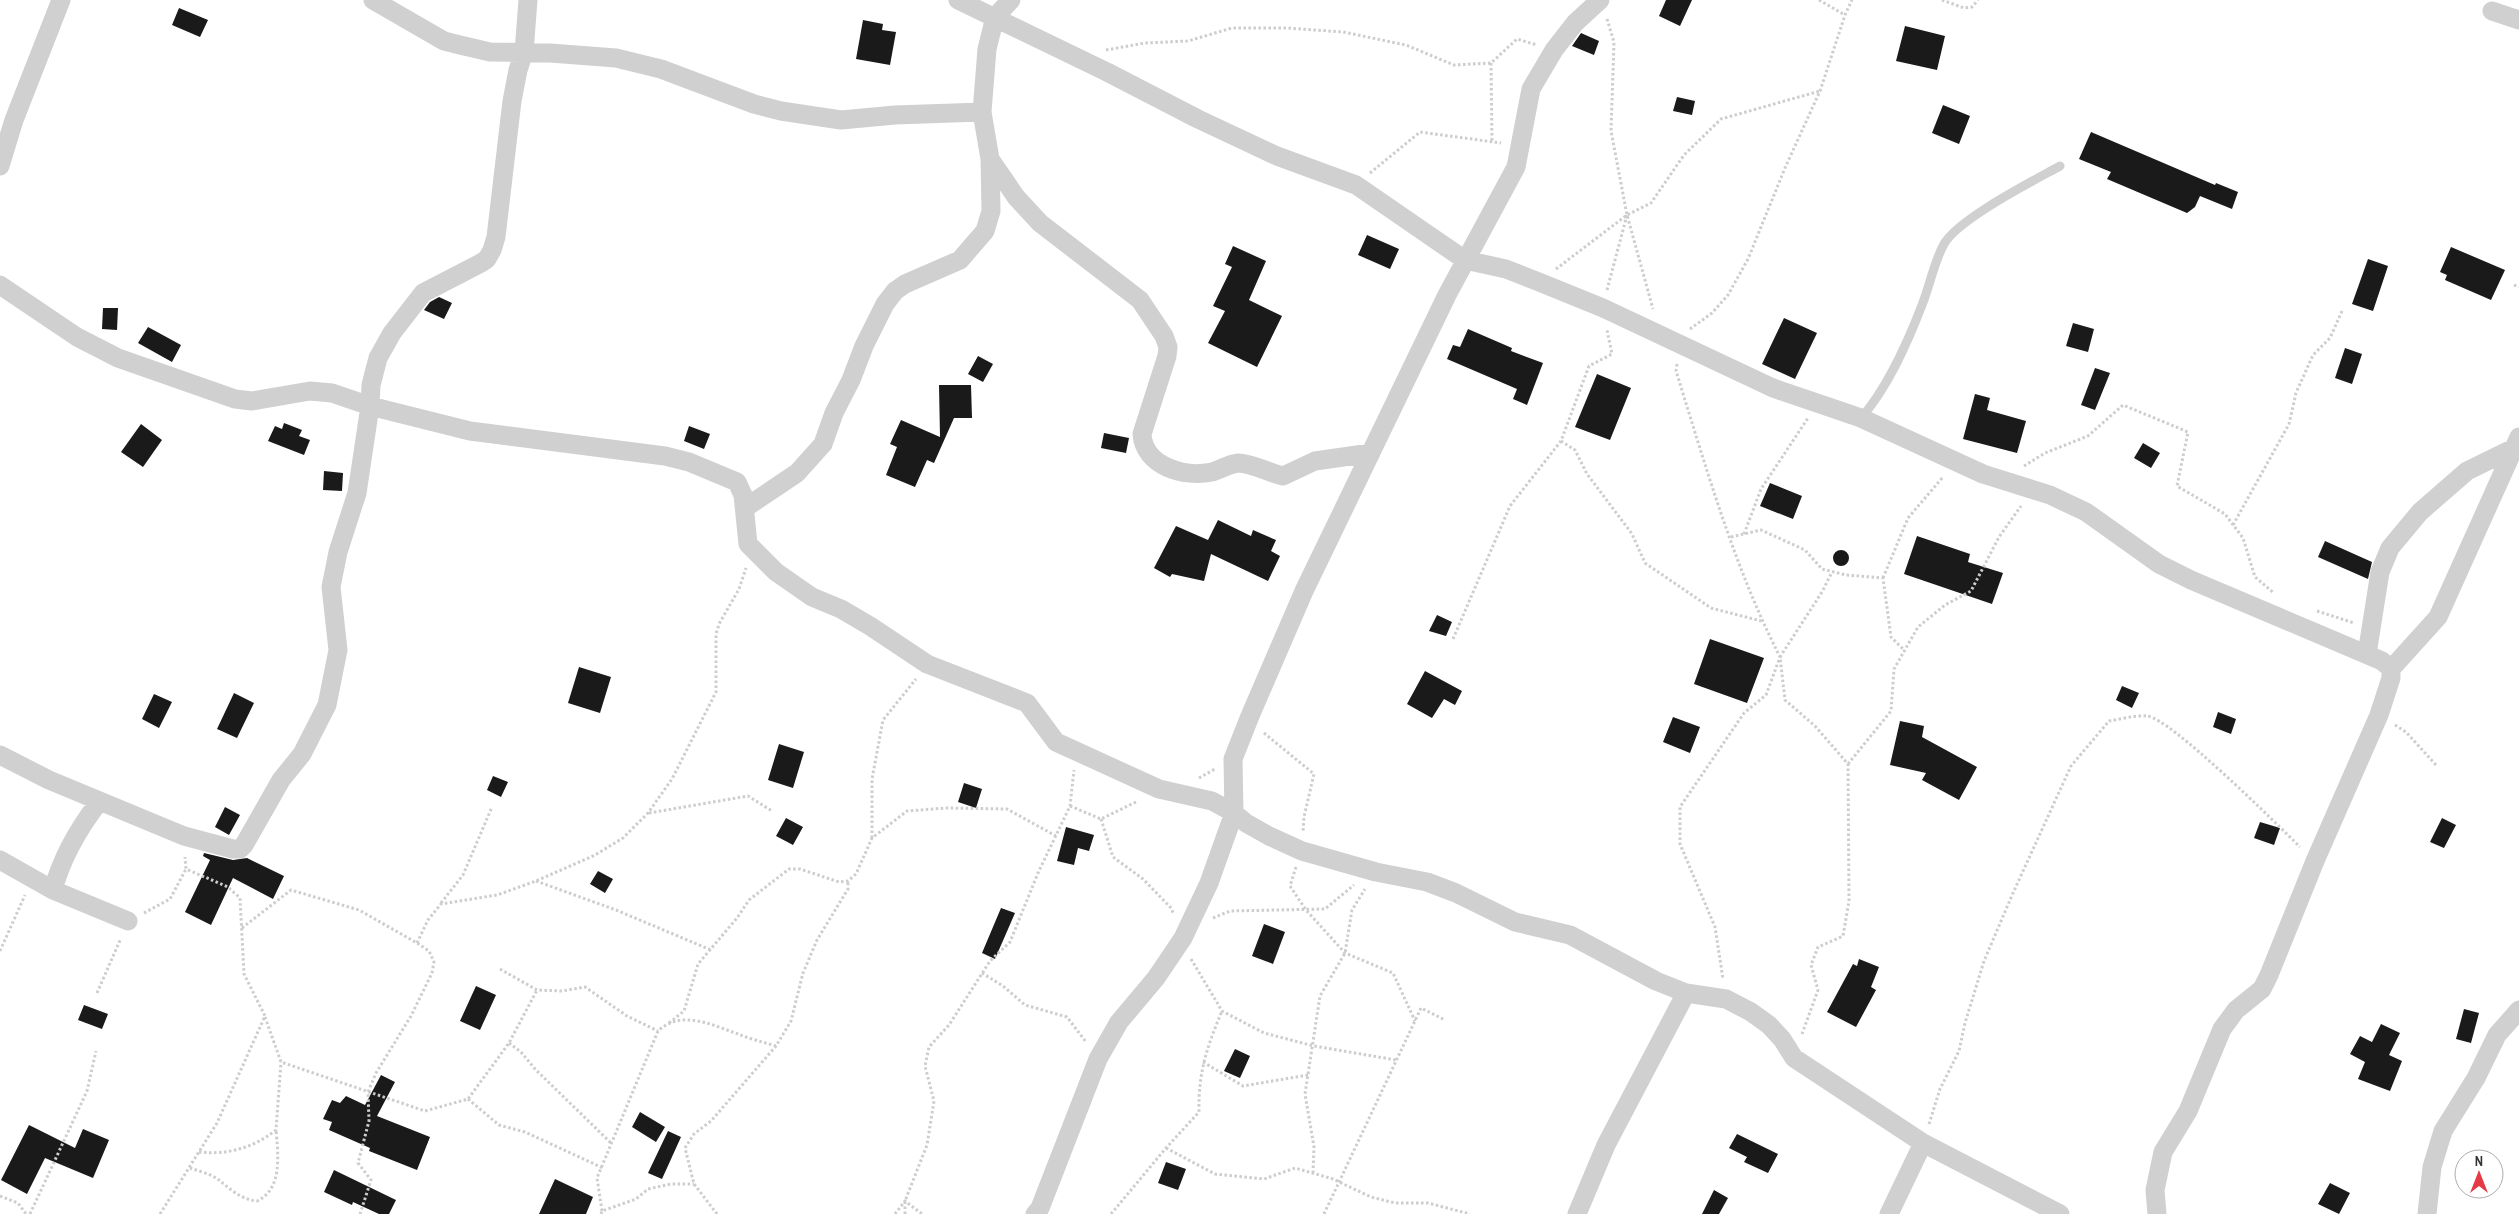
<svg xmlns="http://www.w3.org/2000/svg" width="2519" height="1214" viewBox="0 0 2519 1214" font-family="'Archivo Narrow',sans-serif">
<rect width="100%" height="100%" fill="#fff"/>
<path fill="#1a1a1a" d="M1666 0H1692L1680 26 1659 16Z
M179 8 208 20 200 37 172 25Z
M863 20 883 24 882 30 896 32 890 65 856 59Z
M1905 26 1945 36 1937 70 1896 61Z
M1581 33 1599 41 1594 55 1572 46Z
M1677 97 1695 101 1692 115 1673 111Z
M1943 105 1970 116 1959 144 1932 133Z
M2091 132 2215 185 2216 183 2238 192 2232 209 2200 196 2195 207 2187 213 2107 179 2111 172 2079 159Z
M1367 235 1399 249 1390 269 1358 255Z
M1233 246 1266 261 1249 300 1282 316 1257 367 1208 343 1225 311 1213 306 1232 267 1225 264Z
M2451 247 2505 270 2491 300 2445 280 2447 275 2440 272Z
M2368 259 2388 266 2373 311 2352 304Z
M439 297 452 303 444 319 424 310 430 302Z
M103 308H118L117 330 102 329Z
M1784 318 1817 333 1795 379 1762 364Z
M2073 323 2094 329 2088 352 2066 346Z
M148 327 181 345 172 362 138 343Z
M1468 329 1512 348 1511 351 1543 363 1527 405 1513 399 1517 389 1447 359 1453 345 1460 347Z
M2345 348 2362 354 2352 384 2335 378Z
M978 356 993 364 983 382 968 374Z
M2095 368 2110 373 2095 410 2081 405Z
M1597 374 1631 388 1610 440 1575 427Z
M939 385H971L972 418H954L934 463 927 460 915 487 886 475 897 447 890 444 901 420 940 437Z
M1975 394 1990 398 1987 410 2026 421 2017 453 1963 439Z
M284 423 302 430 299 436 310 440 304 455 268 441 275 426 282 429Z
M141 424 162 440 143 467 121 452Z
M689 426 710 434 704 449 684 441Z
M1104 433 1129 438 1126 453 1101 448Z
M2143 443 2160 453 2151 468 2134 458Z
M324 471 343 473 342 491 323 490Z
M1770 483 1802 496 1793 519 1760 506Z
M1218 520 1251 536 1253 530 1276 540 1271 551 1280 556 1268 581 1211 554 1204 581 1172 574 1170 577 1154 568 1176 526 1208 540Z
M1917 536 1970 554 1968 562 2003 573 1992 604 1904 574Z
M2325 541 2372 562 2368 579 2318 557Z
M1833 558a8 8 0 1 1 16 0a8 8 0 1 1-16 0Z
M1437 615 1452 622 1446 636 1429 631Z
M1710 639 1764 658 1747 703 1694 684Z
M579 667 611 677 600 713 568 703Z
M1425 671 1462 691 1455 705 1444 699 1432 718 1407 704Z
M2122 686 2139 693 2132 708 2116 700Z
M234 693 254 703 237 738 217 729Z
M154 694 172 702 159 728 142 719Z
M2218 712 2236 719 2231 734 2213 727Z
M1673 717 1700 727 1690 753 1663 742Z
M1900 721 1924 726 1922 737 1977 767 1959 800 1922 780 1926 773 1890 765Z
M779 744 804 752 793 788 768 780Z
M493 776 508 782 501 797 487 790Z
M964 783 982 789 976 808 958 802Z
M225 807 240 815 229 835 215 827Z
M786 818 803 827 793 845 776 836Z
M2442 818 2456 825 2444 848 2430 842Z
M2260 822 2280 828 2274 845 2254 838Z
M1066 827 1094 835 1089 851 1078 848 1074 865 1057 861Z
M204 853 233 860 247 858 284 876 273 899 233 878 211 925 185 912 210 860 203 856Z
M598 871 613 879 605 893 590 884Z
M1001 908 1015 913 995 959 982 953Z
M1264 924 1285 932 1273 964 1252 956Z
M1859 959 1879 967 1871 987 1876 990 1856 1027 1827 1012 1853 964 1857 966Z
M476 986 496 995 480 1030 460 1021Z
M84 1005 108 1014 102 1029 78 1020Z
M2464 1009 2479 1013 2471 1043 2456 1039Z
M2381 1024 2400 1033 2389 1055 2402 1061 2390 1091 2358 1079 2365 1062 2350 1054 2360 1036 2372 1042Z
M1235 1049 1250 1056 1240 1078 1224 1071Z
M381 1075 395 1082 377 1116 430 1137 417 1170 369 1151 370 1148 329 1130 332 1122 323 1119 332 1100 340 1103 346 1096 365 1105Z
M640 1112 665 1127 656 1142 632 1127Z
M29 1125 75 1148 83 1129 109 1140 93 1178 45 1158 27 1194 1 1180Z
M668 1131 681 1137 662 1179 648 1173Z
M1737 1134 1778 1154 1768 1173 1744 1162 1747 1157 1729 1148Z
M1166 1162 1186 1169 1178 1190 1158 1183Z
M334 1170 396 1200 389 1214H379L353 1202 352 1205 324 1192Z
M555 1179 593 1197 586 1214H539Z
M2330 1183 2350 1193 2339 1214 2318 1204Z
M1714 1190 1728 1198 1719 1214H1702Z"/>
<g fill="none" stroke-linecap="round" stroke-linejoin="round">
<path stroke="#cdcdcd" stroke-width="3" stroke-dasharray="2.5 2.5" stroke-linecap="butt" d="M1819 0 1845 15
M1942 0 1964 8 1972 7 1978 0
M1607 19 1614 42 1611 131 1627 215 1653 309
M1106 50 1145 43 1188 41 1232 28H1287L1343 32 1406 45 1454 65 1491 63 1517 39 1537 45
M1491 63 1492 141
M1370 173 1420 132 1501 143
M1556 269 1627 215 1651 203 1684 155 1721 119 1820 91
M2514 285 2519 287
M1607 290 1627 215
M1690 329 1712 313 1728 295 1748 259 1785 168 1820 91 1845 15 1852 0
M1677 364 1676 371C1706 467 1734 567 1780 657L1766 695 1744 713 1680 807V844L1715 927 1723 979
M1561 441 1575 450 1587 474 1632 534 1645 563 1711 608 1761 621
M2024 466 2045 453 2088 436 2123 405 2188 432 2177 486 2225 514 2243 538 2255 577 2274 593
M2233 525 2289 424 2296 393 2313 355 2330 338 2342 311
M1744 534 1761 489 1808 418
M1731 537 1761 530 1805 550 1822 569 1846 575 1883 578 1891 637 1904 650
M1883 578 1908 518 1943 477
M2317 611 2354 623
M1453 639 1510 506 1561 441 1589 366 1612 354 1607 330
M2395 725 2406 732 2436 765
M1264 733 1314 774 1304 817 1303 832
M1848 764 1891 711 1894 669 1918 627 1945 605 1971 591 1999 537 2021 506
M1199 778 1215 769
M1070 806 1101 819 1138 801
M649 813 748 796 772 811
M1101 819 1113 857 1143 879 1172 909 1173 914
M872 838V779L883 720 916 679
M1296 867 1290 886 1306 910 1345 953 1393 973 1415 1021
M536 881 616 910 711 950
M441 903 463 875 492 807
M144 913 170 899 186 869
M1213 918 1230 911 1325 909 1354 885
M242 928 291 890 359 910 417 943 429 951 434 962 432 973 411 1016 376 1073 368 1092 369 1121 358 1163 371 1180 360 1214
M417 943 428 920 441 904 497 895 536 881 595 855 623 838 648 813 672 779 716 692V634L719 624 739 589 746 568
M0 951 25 895
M1191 959 1222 1011 1264 1033 1314 1046 1396 1060
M500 969 537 990 562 991 585 987 627 1016 658 1031
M982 973 1003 986 1025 1005 1067 1017 1086 1042
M97 993 121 938
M265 1017 281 1062 425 1111 468 1099 509 1043 537 990
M669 1023 684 1011 698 964 737 918 749 900 789 869H800L839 882 848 881 856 874 872 838 907 811 946 808 1007 809 1056 836
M1802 1034 1818 990 1811 965 1818 947 1843 936 1849 901 1848 764 1815 726 1785 700 1780 657 1822 592 1832 572
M509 1043 521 1052 535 1069 611 1143
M1203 1062 1243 1086 1308 1075
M468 1099 499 1125 525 1132 603 1168
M1929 1124 1940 1089 1959 1051 1965 1023 1984 961 2013 893 2071 766 2109 721C2121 719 2135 715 2147 716 2169 717 2278 825 2300 847
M1166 1148 1215 1174 1264 1179 1295 1168 1333 1179 1371 1197 1395 1203H1428L1470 1214
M199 1152C228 1155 253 1148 276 1130L281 1062
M190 1168C199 1171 211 1174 219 1180 230 1189 242 1200 257 1201 283 1189 278 1154 276 1130
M1313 1173 1314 1147 1305 1094 1320 996 1345 953 1352 910 1365 889
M0 1196 18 1203 26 1214
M602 1211 597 1178 658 1031C682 1009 712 1025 738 1034 750 1039 763 1042 776 1046
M30 1214 87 1091 96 1051
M160 1214 217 1123 265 1016 244 974 240 898 228 887 186 869 185 857
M601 1214 602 1211 636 1199 648 1189 671 1184H694
M717 1214 694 1184 685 1148 694 1134 711 1121 776 1046 791 1021 803 973 817 940 848 889V881
M895 1214 905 1201 922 1214
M905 1214V1201L927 1145 934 1101 925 1066 929 1047 949 1025 990 961 1010 942 1038 873 1070 806 1074 770
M1111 1214 1166 1148 1199 1112C1198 1073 1207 1047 1222 1011
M1324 1214 1421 1008 1445 1020"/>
<path stroke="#d0d0d0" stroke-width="9" d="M1861 418C1888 387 1907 344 1922 305 1930 285 1934 262 1944 244 1958 219 2033 181 2060 166"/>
<path stroke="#d0d0d0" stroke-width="19" d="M373 0 444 41 460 45 490 52 550 53 616 58 661 69 754 104 781 111 841 120 895 115 982 112 987 49 995 17 1011 0
M958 0 1107 72 1198 119 1277 156 1356 185 1465 260 1506 269 1539 282 1603 308 1773 388 1861 418 1983 474 2050 495 2086 512 2159 564 2191 580 2382 661 2391 669
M2492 11 2519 20
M982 112 990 159 1016 197 1040 223 1140 300 1164 336 1168 347 1167 356 1142 434C1144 466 1184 478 1212 472 1220 470 1229 464 1238 463 1252 463 1269 473 1283 476L1315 461 1371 453
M0 166 14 120 61 0
M0 285 77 337 118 358 235 399 252 401 310 391 332 393 370 406 470 431 665 456 689 462 737 482 743 495 748 544 776 572 812 597 841 609 870 626 927 664 1027 703 1056 742 1159 789 1212 801 1234 813 1246 823 1269 836 1302 851 1376 872 1427 882 1456 893 1515 922 1570 935 1656 981 1686 993 1726 999 1751 1012 1769 1025 1782 1039 1794 1058 1923 1143 2060 1214
M745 508 797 473 823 444 834 413 851 380 864 346 885 304 895 291 905 284 960 260 985 231 991 211 990 159
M2367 654 2380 572 2390 548 2420 512 2467 471 2514 448
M0 755 49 780 184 836 233 849H240L244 845 281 780 302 754 327 705 338 650 331 587 338 552 357 493 370 406 371 385 378 358 392 333 423 293 481 263 487 259 492 250 496 237 512 101 518 70 524 52 528 0
M0 860 53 890 128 921
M53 890C62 857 78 829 99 802
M1035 1214 1040 1208 1098 1059 1119 1022 1156 978 1183 938 1209 883 1234 813 1233 759 1250 716 1304 591 1447 295 1516 167 1531 89 1554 50 1575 23 1600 0
M1577 1214 1606 1145 1686 993
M1889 1214 1923 1143
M2157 1214 2155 1190 2163 1152 2188 1111 2222 1029 2236 1010 2262 989 2269 975 2315 861 2379 715 2391 678V669L2438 617 2519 437
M2427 1214 2432 1167 2443 1131 2476 1078 2497 1035 2519 1010"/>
</g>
<g transform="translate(2479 1174)"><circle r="24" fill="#ffffff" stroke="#adadad"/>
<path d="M0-4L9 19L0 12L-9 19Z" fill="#e63946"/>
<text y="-8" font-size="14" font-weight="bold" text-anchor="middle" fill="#333333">N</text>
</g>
</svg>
